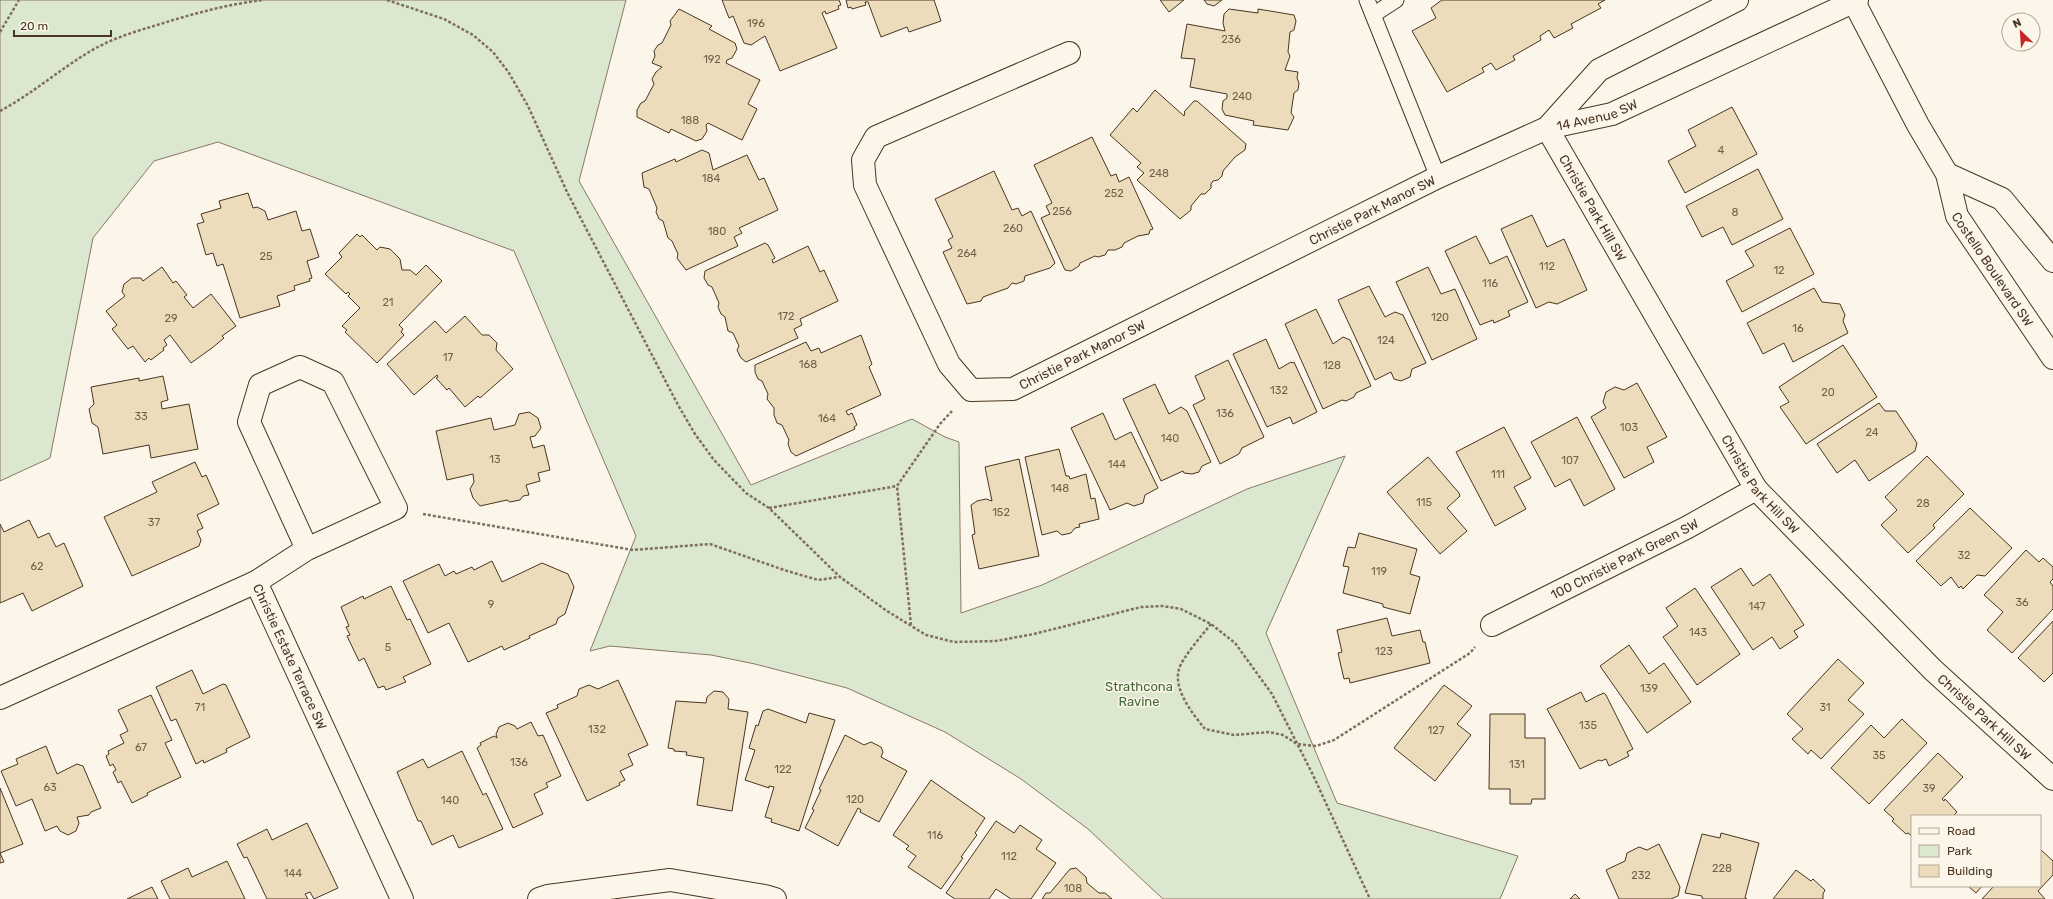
<svg xmlns="http://www.w3.org/2000/svg" width="2053" height="899" viewBox="0 0 2053 899" font-family="Rubik,sans-serif">
<rect width="100%" height="100%" fill="#fbf6e9"/>
<path fill="#dce7d0" stroke="#887966" d="M0 0H626L579 181 751 485 912 419 945 437 959 442 961 613 1042 585 1247 489 1345 456 1266 633 1337 803 1518 856 1500 899H1163L1088 829 1021 779 945 732 847 688 755 664 711 655 610 646 590 651 636 536 514 251 218 142 154 161 93 238 50 458 0 481Z"/>
<path fill="#ecdcbc" stroke="#4a3520" d="M722 0H839L841 5 838 6 839 9 826 14 825 11 822 13 837 48 780 71 765 36 751 45 744 43 733 16 729 18Z
M846 0H934L941 21 909 32 907 27 881 37 868 2H865L866 5 852 9 851 7 848 8Z
M1160 0H1184L1169 12Z
M1204 0H1222L1214 6 1207 4Z
M1442 0H1605L1598 4 1601 8 1571 24 1573 28 1554 38 1549 30 1540 36 1541 40 1513 56 1515 60 1496 70 1491 63 1482 68 1484 72 1447 92 1412 31 1436 18 1431 8Z
M679 9 712 26 709 29 735 43 737 49 732 58 727 60 726 63 760 80 748 104 757 109 742 140 708 123 706 125 707 131 702 139 696 141 671 129 669 133 637 117V110L641 103 645 101 654 84 652 79 656 72 662 67 652 63 655 56 654 51 658 45 662 43 671 25 670 21Z
M1229 9 1258 13V9L1294 15 1296 21 1294 30 1290 32 1288 52 1290 56 1285 70 1298 72 1297 78 1299 83 1298 90 1294 93 1291 113 1294 117 1288 130 1253 125 1254 121 1225 115 1222 109 1223 101 1227 98V94L1190 87 1195 59 1181 58 1187 24 1225 31 1223 23 1224 14Z
M1155 90 1184 116 1185 113 1184 112 1194 101H1197L1246 144 1245 150 1235 157 1223 171 1222 176 1218 180 1213 181 1211 184V188L1205 194H1201L1191 206V210L1180 219 1137 180 1144 173 1137 167 1141 163 1110 135 1133 108 1137 112Z
M1732 107 1757 154 1685 193 1668 161 1696 146 1688 130Z
M1092 137 1111 176 1116 174 1119 182 1129 177 1153 229 1150 230 1149 234 1138 236 1124 243 1122 247 1115 250H1108L1105 255 1098 257 1095 256 1080 263 1079 266 1071 271 1065 270 1041 218 1050 214 1046 206 1052 203 1034 165Z
M702 150 709 153 713 170 747 155 759 180 764 178 778 210 739 228 742 233 734 237 738 246 686 270 677 258 678 254 672 241 668 238 663 221 659 219 656 212 657 208 649 189 644 187 642 173 675 159 676 162Z
M1758 169 1783 219 1732 245 1723 227 1702 237 1686 206Z
M994 171 1012 210 1018 208 1022 216 1031 211 1055 263 1050 268 1025 276 1024 281 1016 284 1012 283 1008 288 983 297 981 301 967 304 943 252 952 248 948 240 953 237 935 199Z
M248 193 253 208 257 207 265 211 268 220 296 211 302 231 310 229 319 257 307 261 312 278 309 279 310 281 294 286 295 290 277 296 280 306 240 318 223 264 217 266 213 253 206 255 197 224 204 222 201 214 221 208 219 201Z
M1532 215 1547 247 1564 239 1587 290 1557 304 1549 302 1536 308 1501 229Z
M1790 228 1814 274 1742 312 1726 281 1754 266 1745 251Z
M357 234 360 237 362 235 377 250 380 247 390 249 400 259 402 270H410L416 275 426 265 442 281 399 325 403 329 401 332 404 335 377 363 345 332 347 330 342 326 360 308 348 296 350 294 348 292 346 294 325 274 342 257 339 253Z
M1476 236 1490 264 1507 256 1528 302 1508 311 1510 316 1494 323 1493 320 1480 325 1445 251Z
M765 243 768 245 775 258 772 260 773 263 808 246 820 272 824 270 838 301 800 319 802 325 794 329 798 338 746 362 741 358 737 350 739 346 733 333 728 331 725 317 721 314 718 307 719 303 712 287 708 285 704 278 705 271Z
M162 267 173 283 176 281 187 295 184 297 193 308 211 294 236 326 222 336 224 338 212 348 191 363 170 335 164 340 167 345 163 348 164 350 151 360 149 358 145 362 133 346 128 349 112 329 117 325 106 311 125 296 122 292 124 284 132 278H141L143 281Z
M1428 267 1441 294 1455 289 1477 339 1432 360 1396 282Z
M1369 286 1385 317 1395 312 1403 315 1426 363 1412 369 1410 377 1401 381 1394 379 1391 372 1375 380 1338 300Z
M1814 288 1822 302 1840 304 1845 315 1843 321 1848 333 1793 362 1784 343 1763 354 1747 323Z
M1316 309 1333 344 1343 337 1350 340 1371 386 1356 393 1354 397 1346 401 1342 400 1323 409 1285 324Z
M465 316 482 335H489L497 343 496 350 513 369 480 398 478 396 465 407 449 388 447 390 436 378 438 377 437 375 414 395 387 364 435 321 446 333Z
M861 335 872 364 869 367 881 395 846 411 848 415 852 413 857 425 854 427 855 429 796 456 791 452 788 444 789 440 782 425 777 423 774 415V408L767 399 768 394 762 381 758 379 755 372V365L806 342 811 351 819 348 821 353Z
M1266 339 1279 369 1291 362 1292 363 1294 362 1317 412 1293 424 1290 417 1267 427 1233 354Z
M1843 345 1877 397 1806 444 1780 407 1789 402 1779 387Z
M1228 360 1264 437 1242 448 1239 454 1220 464 1193 405 1205 399 1195 376Z
M163 376 168 400 161 402 162 409 189 404 198 449 151 458 149 445 103 454 98 427 92 423 89 409 94 404 91 387 139 378V381Z
M1637 383 1667 437 1647 447 1654 462 1624 478 1591 417 1606 408 1603 402 1606 392 1615 387 1624 390Z
M1155 384 1169 414 1181 407 1187 411 1211 462 1202 466 1199 472 1192 474 1184 473 1183 471 1161 481 1123 399Z
M1879 403 1885 411H1896L1917 443 1915 451 1869 481 1855 460 1837 473 1817 444Z
M529 412 538 418 541 428 535 436 530 437 533 448 544 445 550 470 538 473 540 481 526 485 529 495 523 496 520 500 510 502 507 500 480 506 473 498 470 489 474 482 473 474 447 480 436 431 491 418 494 430 515 425 519 414Z
M1103 413 1115 440 1131 432 1158 488 1145 495 1143 503 1134 506 1127 503 1110 510 1071 428Z
M1577 417 1615 489 1584 506 1570 479 1555 487 1531 442Z
M1504 427 1531 478 1514 487 1526 509 1495 526 1456 452Z
M1059 449 1066 476H1069L1070 479 1086 474 1091 499 1095 498 1099 519 1079 524 1080 527 1075 528 1071 533 1062 535 1057 531 1042 535 1025 457Z
M1927 456 1964 494 1933 525 1935 528 1908 553 1881 525 1897 510 1885 497Z
M1428 457 1459 493 1460 496 1447 508 1467 531 1440 554 1387 492Z
M1019 459 1039 556 979 569 972 535 975 534 971 505 977 501 986 499 992 501 985 467Z
M195 462 202 477 206 475 219 504 197 515 203 528 197 531 201 540 199 546 132 576 104 517 157 492 152 482Z
M1970 508 2012 548 1985 576 1977 575 1963 589 1961 586 1959 588 1951 577 1941 586 1916 561Z
M29 520 38 538 49 533 56 547 64 543 83 586 32 611 23 593 0 603V524L4 532Z
M1359 533 1417 549 1410 574 1420 577 1410 614 1383 607V604L1343 593 1349 567 1343 566 1348 547 1355 548Z
M2026 550 2039 562 2043 558 2053 567V579L2050 582 2053 586V609L2012 653 1987 630 2003 612 1984 595Z
M492 561 502 582 542 563 568 574 574 587 565 614 558 618 556 624 529 636 530 638 504 650 502 646 468 662 449 623 428 633 403 581 439 564 445 576 454 571 456 574 472 567 474 570Z
M1741 568 1753 586 1770 574 1804 625 1794 631 1798 637 1780 649 1772 637 1753 650 1711 587Z
M391 586 407 620 410 619 431 664 403 677 406 682 386 690 384 686 378 688 364 658 359 661 347 636 350 635 346 627 349 626 341 607 363 596 364 599Z
M1695 588 1740 654 1697 685 1663 637 1678 626 1666 608Z
M1387 618 1392 636 1420 630 1423 642H1425L1430 663 1350 683 1349 678 1344 679 1338 653 1342 652 1337 630Z
M2053 621V673L2044 682 2018 658Z
M1629 645 1649 674 1664 663 1691 702 1647 733 1600 666Z
M1838 659 1864 683 1848 700 1864 714 1821 759 1811 750 1808 754 1792 739 1803 729 1787 714Z
M192 670 203 694 223 684 226 685 250 737 226 749 227 752 204 763 203 760 196 764 176 719 171 721 156 687Z
M618 680 648 745 628 754 633 765 620 771 625 780 619 783 620 785 587 801 546 713 558 708 557 705 577 696 579 689 589 685 598 689Z
M1444 685 1472 706 1457 724 1471 735 1435 781 1394 748Z
M714 691 723 692 729 699 728 709 748 712 732 811 697 805 704 758 686 755 687 752 674 751V749L668 748 676 701 706 703 707 697Z
M1581 692 1586 702 1597 696 1604 693 1606 695 1633 749 1627 752 1629 756 1609 766 1606 759 1601 761 1599 760 1580 769 1547 709Z
M151 695 172 740 165 743 181 777 147 793 148 795 132 803 121 781 118 783 113 772 116 770 113 764 110 766 106 756 109 754 108 751 124 743 120 735 128 731 118 710Z
M768 709 806 723 809 713 835 720 799 831 771 822 772 819 765 817 774 787 769 786V788L745 780 755 750 749 748 756 725 758 726 763 711Z
M1490 714H1525V738H1545V799H1532L1531 804H1510V789H1489Z
M1902 719 1927 743 1869 804 1831 768 1871 725 1884 738Z
M531 722 538 736 543 735 561 776 546 783 548 787 534 794 543 814 513 828 477 748 481 745 480 743 494 736 497 738 496 734 499 727 508 723 515 726 517 729Z
M845 735 864 745 871 742 881 747 883 752 881 757 907 771 879 822 860 812 861 810 858 808 838 846 805 828 814 810 812 809 821 790 819 789Z
M46 746 57 774 77 764 83 766 101 808 91 812 89 815 77 817 79 823 76 831 68 835 60 831 57 826 45 831 32 799 16 806 1 771 18 764 16 759Z
M462 751 483 795 486 793 503 829 459 848 453 835 432 845 421 821H418L397 772 423 759 428 768Z
M1938 753 1963 777 1942 799 1944 801 1945 799 1957 812 1953 816H1912V836L1908 833 1906 834 1892 821 1894 819 1884 810Z
M931 780 985 818 975 833 977 835 961 857 963 858 941 889 908 867 916 856 906 849 909 846 893 835Z
M0 788 23 844 0 853Z
M996 821 1014 833 1020 825 1042 840 1036 849 1056 863 1031 899H1011L996 889 989 899H955L946 893Z
M307 823 338 888 314 899 310 892 305 894 308 899H267L247 857 244 858 237 844 267 829 272 840Z
M1721 833 1759 843 1745 898 1747 899H1704L1702 898V896L1685 893 1702 834 1720 838Z
M1659 844 1680 887 1678 896 1671 899H1619L1606 870 1625 861 1627 853 1639 847 1647 850Z
M2040 849 2053 861V875L2038 891 2045 899H1982L1994 886H2040Z
M0 853 4 862 0 863Z
M227 861 245 899H170L161 881 188 868 192 877Z
M1076 868 1086 877 1087 883 1099 893H1105L1112 899H1042L1046 893H1050L1070 869Z
M1796 870 1811 881 1813 879 1825 890 1823 894V899H1773Z
M1968 886H1982L1976 893Z
M152 887 158 899H127Z
M1575 894 1580 899H1570Z"/>
<g fill="none" stroke-linecap="round" stroke-linejoin="round">
<g stroke="#4a3520" stroke-width="17">
<path id="service" d="M1367 0 1438 177
M1373 15 1396 0"/>
</g>
<g stroke="#4a3520" stroke-width="24">
<g id="minor">
<path id="s1" d="M1853 0 1918 125 1947 174 1957 216 2053 358"/>
<path id="s2" d="M1069 53 876 137 863 160 865 185 949 364 971 390 1013 389 1438 177 1547 128 1612 114 1857 0"/>
<path id="s3" d="M1547 128 1756 489 1933 670 2053 779"/>
<path d="M1547 128 1599 70 1737 0"/>
<path d="M1947 174 2002 199 2053 261"/>
<path id="s4" d="M256 582 402 899"/>
<path id="s5" d="M1492 625 1686 528 1756 489"/>
<path d="M0 698 256 582 307 549 396 508 333 382 300 367 260 385 249 422 307 549"/>
<path d="M539 899 548 896 670 880 765 896 775 899"/>
</g>
</g>
<path stroke="#7f6f5c" stroke-width="2.5" stroke-dasharray="3 2" stroke-linecap="butt" d="M387 0 444 19 473 35 493 52 509 73 528 106 567 192 678 405 695 434 714 460 746 493 769 508 840 577 887 611 926 635 954 642 996 641 1034 634 1141 607 1163 606 1181 609 1211 624 1235 643 1272 694 1313 775 1370 899
M0 32 19 0
M0 111C32 94 59 70 89 52 110 39 134 32 157 25 192 14 228 4 264 0
M769 508 897 486
M423 514 633 550 710 544 784 570 818 580 839 577
M1211 624C1203 634 1182 658 1179 669 1173 690 1193 714 1205 729L1234 735 1269 732 1283 735 1297 744 1316 746 1334 740 1470 653 1475 647
M911 625 897 486 940 424 952 411"/>
<use href="#service" stroke="#fbf6e9" stroke-width="15"/>
<use href="#minor" stroke="#fbf6e9" stroke-width="22"/>
</g>
<g text-anchor="middle" dominant-baseline="central" stroke-width="3" stroke-linejoin="round" paint-order="stroke">
<g font-size="11" fill="#725f47">
<text x="756" y="23">196</text>
<text x="1231" y="39">236</text>
<text x="712" y="59">192</text>
<text x="1242" y="96">240</text>
<text x="690" y="120">188</text>
<text x="1721" y="150">4</text>
<text x="1159" y="173">248</text>
<text x="711" y="178">184</text>
<text x="1114" y="193">252</text>
<text x="1062" y="211">256</text>
<text x="1735" y="212">8</text>
<text x="1013" y="228">260</text>
<text x="717" y="231">180</text>
<text x="967" y="253">264</text>
<text x="266" y="256">25</text>
<text x="1547" y="266">112</text>
<text x="1779" y="270">12</text>
<text x="1490" y="283">116</text>
<text x="388" y="302">21</text>
<text x="786" y="316">172</text>
<text x="1440" y="317">120</text>
<text x="171" y="318">29</text>
<text x="1798" y="328">16</text>
<text x="1386" y="340">124</text>
<text x="448" y="357">17</text>
<text x="808" y="364">168</text>
<text x="1332" y="365">128</text>
<text x="1279" y="390">132</text>
<text x="1828" y="392">20</text>
<text x="1225" y="413">136</text>
<text x="141" y="416">33</text>
<text x="827" y="418">164</text>
<text x="1629" y="427">103</text>
<text x="1872" y="432">24</text>
<text x="1170" y="438">140</text>
<text x="495" y="459">13</text>
<text x="1570" y="460">107</text>
<text x="1117" y="464">144</text>
<text x="1498" y="474">111</text>
<text x="1060" y="488">148</text>
<text x="1424" y="502">115</text>
<text x="1923" y="503">28</text>
<text x="1001" y="512">152</text>
<text x="154" y="522">37</text>
<text x="1964" y="555">32</text>
<text x="37" y="566">62</text>
<text x="1379" y="571">119</text>
<text x="2022" y="602">36</text>
<text x="491" y="604">9</text>
<text x="1757" y="606">147</text>
<text x="1698" y="632">143</text>
<text x="388" y="647">5</text>
<text x="1384" y="651">123</text>
<text x="1649" y="688">139</text>
<text x="200" y="707">71</text>
<text x="1825" y="707">31</text>
<text x="1588" y="725">135</text>
<text x="597" y="729">132</text>
<text x="1436" y="730">127</text>
<text x="141" y="747">67</text>
<text x="1879" y="755">35</text>
<text x="519" y="762">136</text>
<text x="1517" y="764">131</text>
<text x="783" y="769">122</text>
<text x="50" y="787">63</text>
<text x="1929" y="788">39</text>
<text x="855" y="799">120</text>
<text x="450" y="800">140</text>
<text x="935" y="835">116</text>
<text x="1009" y="856">112</text>
<text x="1722" y="868">228</text>
<text x="293" y="873">144</text>
<text x="1641" y="875">232</text>
<text x="1073" y="888">108</text>
</g>
<g font-size="13" fill="#4a3520" stroke="#fbf6e9">
<text stroke="none"><textPath href="#s2" startOffset="1182">14 Avenue SW</textPath></text>
<text stroke="none"><textPath href="#s3" startOffset="92">Christie Park Hill SW</textPath></text>
<text stroke="none"><textPath href="#s2" startOffset="937">Christie Park Manor SW</textPath></text>
<text stroke="none"><textPath href="#s1" startOffset="305">Costello Boulevard SW</textPath></text>
<text stroke="none"><textPath href="#s2" startOffset="613">Christie Park Manor SW</textPath></text>
<text stroke="none"><textPath href="#s3" startOffset="416">Christie Park Hill SW</textPath></text>
<text stroke="none"><textPath href="#s5" startOffset="148">100 Christie Park Green SW</textPath></text>
<text stroke="none"><textPath href="#s4" startOffset="82">Christie Estate Terrace SW</textPath></text>
<text stroke="none"><textPath href="#s3" startOffset="740">Christie Park Hill SW</textPath></text>
</g>
<g font-size="13" fill="#436837" stroke="#fbf6e9">
<text x="1139" y="686">Strathcona<tspan x="1139" dy="15">Ravine</tspan></text>
</g>
</g>
<rect x="1911" y="815" width="130" height="72" fill="#fbf6e9" stroke="#b4a999"/>
<rect x="1919" y="828" width="20" height="6" fill="#fbf6e9" stroke="#b4a999"/>
<text x="1947" y="835" font-size="12" fill="#4a3520">Road</text>
<rect x="1919" y="845" width="20" height="12" fill="#dce7d0" stroke="#b4a999"/>
<text x="1947" y="855" font-size="12" fill="#4a3520">Park</text>
<rect x="1919" y="865" width="20" height="12" fill="#ecdcbc" stroke="#b4a999"/>
<text x="1947" y="875" font-size="12" fill="#4a3520">Building</text>
<g transform="translate(2021 32) rotate(335)"><circle r="19" fill="#fbf6e9" stroke="#b4a999"/>
<path d="M0-3L7 15L0 10L-7 15Z" fill="#c62828"/>
<text y="-6" font-size="11" font-weight="bold" text-anchor="middle" fill="#4a3520">N</text>
</g>
<path d="M14 30v6h97v-6" fill="none" stroke="#4a3520" stroke-width="2"/>
<text x="20" y="30" font-size="12" fill="#4a3520" stroke="#fbf6e9" stroke-width="3" paint-order="stroke">20 m</text>
</svg>
